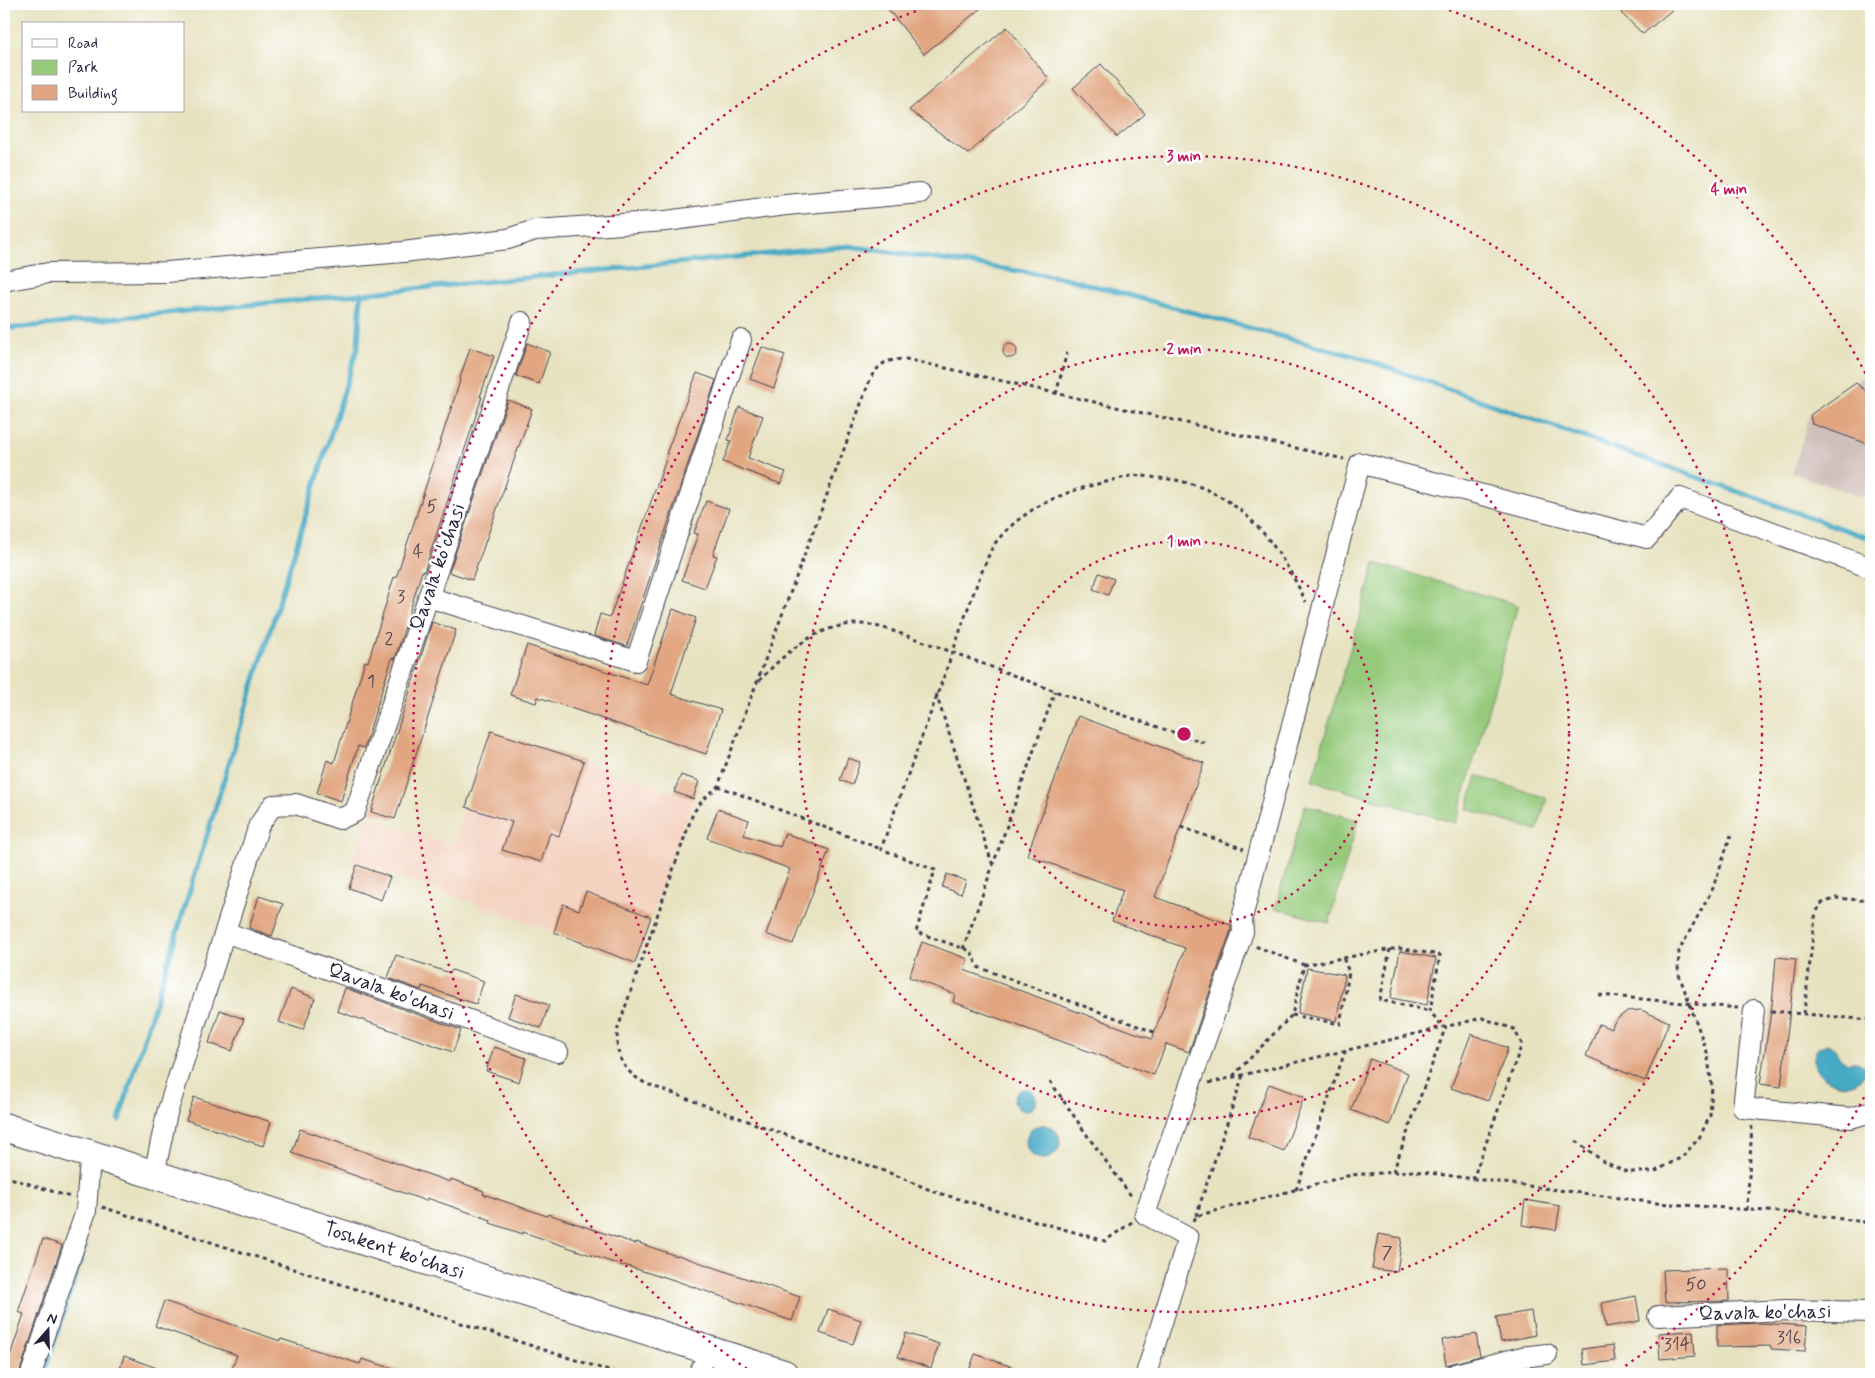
<svg xmlns="http://www.w3.org/2000/svg" width="1875" height="1378" viewBox="0 0 1875 1378" font-family="Mynerve,sans-serif">
<rect width="100%" height="100%" fill="#fff"/>
<filter id="ink" filterUnits="userSpaceOnUse"><feTurbulence type="fractalNoise" baseFrequency=".02" numOctaves="2"/><feDisplacementMap in="SourceGraphic" scale="10" xChannelSelector="R" yChannelSelector="G"/><feConvolveMatrix kernelMatrix="1 2 1 2 8 2 1 2 1" color-interpolation-filters="sRGB"/></filter>
<filter id="wash" filterUnits="userSpaceOnUse"><feTurbulence type="fractalNoise" baseFrequency=".0096" numOctaves="4" result="noise"/><feDisplacementMap in="SourceGraphic" scale="20" xChannelSelector="R" yChannelSelector="G"/><feGaussianBlur stdDeviation="1.12" result="paint"/><feColorMatrix in="noise" values="0 0 0 0 0 0 0 0 0 0 0 0 0 0 0 0 0 1.4 0 .05"/><feComposite in="paint" operator="in"/></filter>
<g filter="url(#wash)">
<rect width="100%" height="100%" fill="#e7e2c0"/>
<path fill="#f4d3c1" d="M491 731 693 799 635 963 554 932 353 860 368 818 453 845Z"/>
<path fill="#d0c0bc" d="M1871 371V500L1792 473 1810 415Z"/>
<path fill="#95ca7b" stroke="#5c765b" d="M1375 563 1518 605 1456 823 1312 781Z
M1477 776 1547 798 1537 831 1467 809Z
M1305 805 1358 820 1329 923 1275 908Z"/>
<path fill="#44a9c4" stroke="#336680" d="M1828 1044 1835 1049C1846 1074 1852 1054 1865 1067 1861 1105 1795 1075 1819 1047Z
M1014 1100a11 11 0 1 1 22 0a11 11 0 1 1-22 0Z
M1026 1142a17 17 0 1 1 34 0a17 17 0 1 1-34 0Z"/>
<g fill="none" stroke-linecap="round" stroke-linejoin="round">
<path stroke="#44a9c4" stroke-width="5" d="M4 329 849 246 1065 278 1361 358 1871 539
M119 1120 358 346 361 294
M44 1374 85 1246"/>
</g>
<g id="blocks">
<path fill="#e1a681" d="M884 4H986L924 54Z
M1630 4H1679L1643 34 1621 13Z
M1007 27 1049 79 968 154 909 110Z
M1101 64 1145 114 1117 137 1073 88Z
M527 343 550 352 539 384 516 376Z
M1003 351a7 7 0 1 1 14 0a7 7 0 1 1-14 0Z
M762 347 785 355 774 388 750 379Z
M470 348 494 356 480 397H482L424 572 422 571 395 659 392 658 364 748 358 746 341 801 317 793 327 760 334 763 365 661 368 662 384 610 394 577 396 578 460 381H459Z
M697 373 716 380 627 646 594 636 600 614 610 617 668 454H666Z
M1856 383 1871 395V445L1812 424 1810 415Z
M508 400 532 409 472 580 449 572Z
M739 407 763 416 748 458 786 472 781 484 723 462 731 441 728 440Z
M706 501 729 509 713 555 717 556 705 588 682 580 698 534 694 533Z
M1099 573 1114 579 1108 595 1093 589Z
M673 609 696 618 671 694 721 710 706 754 538 697 536 703 510 695 527 645 647 685Z
M432 622 456 630 395 819 371 812Z
M1078 716 1204 763 1155 897 1231 925V930L1189 1052 1166 1044 1154 1075 953 1002 955 994 909 977 922 942 968 959 964 970 1152 1039 1185 948 1112 921 1123 890 1027 855Z
M491 731 584 761 559 836 550 833 541 862 502 850 512 822 466 807Z
M848 758 860 762 852 785 840 780Z
M681 775 699 781 693 799 674 792Z
M718 809 749 820 744 835 780 847 785 833 829 850 793 944 766 934 790 869 707 838Z
M357 865 390 877 381 900 349 888Z
M947 874 966 881 961 894 942 887Z
M586 892 651 917 635 963 554 932 563 904 579 910Z
M259 896 283 904 272 936 249 928Z
M1400 951 1436 958 1427 1005 1391 998Z
M396 955 450 973 452 970 484 981 476 1004 422 986 421 990 388 978Z
M1776 957 1796 959 1781 1087 1760 1084 1772 1005Z
M1307 968 1345 975 1336 1021 1298 1013Z
M345 988 461 1030 453 1052 337 1011Z
M291 989 315 998 303 1030 279 1022Z
M516 994 549 1005 541 1028 508 1017Z
M220 1010 244 1019 232 1051 209 1043Z
M1641 1010 1669 1022 1645 1081 1586 1056 1599 1024 1611 1029 1615 1021 1627 1011Z
M1471 1034 1508 1048 1488 1101 1451 1088Z
M494 1047 526 1058 519 1082 486 1071Z
M1370 1059 1408 1073 1390 1125 1351 1110Z
M1269 1084 1304 1097 1284 1151 1248 1137Z
M194 1097 271 1122 263 1146 186 1120Z
M300 1129 450 1182 451 1179 484 1191 483 1194 547 1216 548 1214 636 1244V1242L677 1256 678 1255 800 1297 792 1321 662 1276 661 1277 624 1265 623 1266 523 1232V1234L490 1223 491 1220 427 1198 426 1201 292 1153Z
M1525 1200 1560 1206 1556 1230 1522 1225Z
M1378 1234 1402 1238 1397 1272 1372 1269Z
M43 1239 62 1245 19 1374H4L24 1314 18 1312Z
M1728 1268 1729 1301 1665 1302 1663 1270Z
M1636 1296 1640 1321 1606 1327 1602 1303Z
M164 1301 280 1341 281 1339 360 1364 362 1359 401 1371 400 1374H287L267 1368 265 1374H230L237 1355 155 1326Z
M828 1309 861 1320 853 1344 820 1333Z
M1531 1311 1535 1335 1501 1342 1496 1317Z
M1760 1323 1807 1326 1805 1351 1771 1349V1346L1717 1347V1325Z
M1693 1331 1695 1356 1660 1359 1658 1333Z
M906 1333 939 1344 931 1368 898 1357Z
M1476 1334 1480 1356 1446 1365 1442 1340Z
M1613 1345 1615 1361 1584 1365 1582 1349Z
M975 1354 1027 1372V1374H968Z
M124 1356 170 1373V1374H118Z"/>
</g>
</g>
<g filter="url(#ink)">
<use href="#blocks" fill-opacity="0" stroke="#403f4f" stroke-width="1"/>
<g fill="none" stroke-linecap="round" stroke-linejoin="round">
<g stroke="#403f4f" stroke-width="22">
<path id="minor" d="M4 281 48 273 167 272 403 252 508 239 535 230 666 221 786 205 920 193
M428 597 636 661 741 340
M225 932 558 1052
M1754 1010 1743 1108 1851 1118 1871 1112
M154 1175 167 1113 259 825 273 805 296 804 340 819 355 812 522 322
M1658 1316 1786 1310 1871 1312
M31 1374 86 1211 89 1171
M700 1374 701 1368
M1146 1374 1188 1238 1145 1214 1243 932 1242 918 1360 463 1647 538 1680 498 1871 568
M1455 1374 1522 1357 1547 1354"/>
</g>
<g stroke="#403f4f" stroke-width="30">
<path id="highway" d="M4 1127 784 1374"/>
</g>
<path stroke="#403f4f" stroke-width="3" stroke-dasharray="4 4" stroke-linecap="butt" d="M1056 394 1067 352
M759 681C785 653 814 627 854 624 877 623 897 633 919 640 958 654 997 669 1036 684 1092 705 1150 724 1207 744
M936 694 993 866
M718 786 881 849
M1181 827 1244 849
M963 949 1055 691
M1390 949 1380 1000 1430 1011
M1304 965 1398 948 1440 955 1430 1011 1442 1027
M1599 995 1738 1008
M1771 1011 1871 1020
M1804 1014 1815 917 1820 904 1836 898 1871 901
M1292 1015 1340 1024 1349 972 1343 958
M1154 1032 978 967 971 951 916 932 935 870 881 849C906 779 932 710 957 640 965 616 973 593 983 569 987 560 990 550 996 542 1023 508 1064 491 1106 482 1115 480 1123 477 1132 476 1140 475 1150 477 1158 478 1234 483 1276 539 1306 602
M1233 1076 1292 1015 1304 965 1255 946
M1050 1081 1089 1138 1132 1197
M1209 1083 1482 1018 1514 1029 1522 1044 1473 1179
M1576 1141 1604 1162 1627 1172H1654L1682 1157 1699 1138 1710 1116 1712 1086 1707 1052 1678 972 1679 951 1713 888 1731 835
M1393 1172 1446 1026
M4 1176 70 1197
M1296 1190 1346 1049
M102 1207 619 1374
M1747 1210 1752 1125
M1196 1216 1243 1075
M1194 1221 1196 1216 1351 1175 1414 1171 1657 1203 1807 1214 1871 1223
M1132 1222 1105 1241 935 1192 895 1175 647 1084C623 1072 614 1055 618 1028L693 813 702 801 718 786 871 377C882 361 887 360 906 359L1344 459"/>
<use href="#minor" stroke="#fff" stroke-width="20"/>
<use href="#highway" stroke="#fff" stroke-width="28"/>
</g>
</g>
<g fill="none" stroke="#c2185b" stroke-width="2.5" stroke-dasharray="2.5 5">
<circle cx="1184" cy="734" r="193"/>
<circle cx="1184" cy="734" r="385"/>
<circle cx="1184" cy="734" r="578"/>
<path d="M1871 1084A771 771 0 0 1 1615 1373M753 1373A771 771 0 0 1 933 5M1435 5A771 771 0 0 1 1871 384"/>
</g>
<g text-anchor="middle" dominant-baseline="central" stroke-width="5" stroke-linejoin="round" paint-order="stroke">
<g font-size="18" fill="#52434c">
<text x="432" y="507">5</text>
<text x="418" y="552">4</text>
<text x="401" y="597">3</text>
<text x="389" y="639">2</text>
<text x="371" y="682">1</text>
<text x="1387" y="1253">7</text>
<text x="1696" y="1285">50</text>
<text x="1789" y="1338">316</text>
<text x="1677" y="1345">314</text>
</g>
<g font-size="20" fill="#22223b" stroke="#fff">
<text transform="translate(438 567) rotate(-71)">Qavala ko'chasi</text>
<text transform="translate(391 992) rotate(20)">Qavala ko'chasi</text>
<text transform="translate(394 1251) rotate(18)">Toshkent ko'chasi</text>
<text transform="translate(1765 1313) rotate(-1)">Qavala ko'chasi</text>
</g>
</g>
<circle cx="1184" cy="734" r="8" fill="#c2185b" stroke="#fff" stroke-width="2.5"/>
<g font-size="15" text-anchor="middle" font-weight="bold" fill="#c2185b" stroke="#fff" stroke-width="5" stroke-linejoin="round" paint-order="stroke">
<text x="1184" y="161">3 min</text>
<text x="1729" y="194">4 min</text>
<text x="1184" y="354">2 min</text>
<text x="1184" y="546">1 min</text>
</g>
<rect width="1875" height="1378" fill="none" stroke="#fff" stroke-width="20"/>
<rect x="22" y="22" width="162" height="90" fill="#ffffff" stroke="#a7a7b1"/>
<rect x="32" y="39" width="25" height="8" fill="#ffffff" stroke="#a7a7b1"/>
<text x="68" y="48" font-size="15" fill="#22223b">Road</text>
<rect x="32" y="60" width="25" height="15" fill="#95ca7b" stroke="#a7a7b1"/>
<text x="68" y="72" font-size="15" fill="#22223b">Park</text>
<rect x="32" y="85" width="25" height="15" fill="#e1a681" stroke="#a7a7b1"/>
<text x="68" y="98" font-size="15" fill="#22223b">Building</text>
<g transform="translate(48 1330) rotate(20)" stroke="#ffffff" stroke-width="4" paint-order="stroke">
<path d="M0-4L9 19L0 12L-9 19Z" fill="#22223b"/>
<text y="-8" font-size="14" font-weight="bold" text-anchor="middle" fill="#22223b">N</text>
</g>
</svg>
